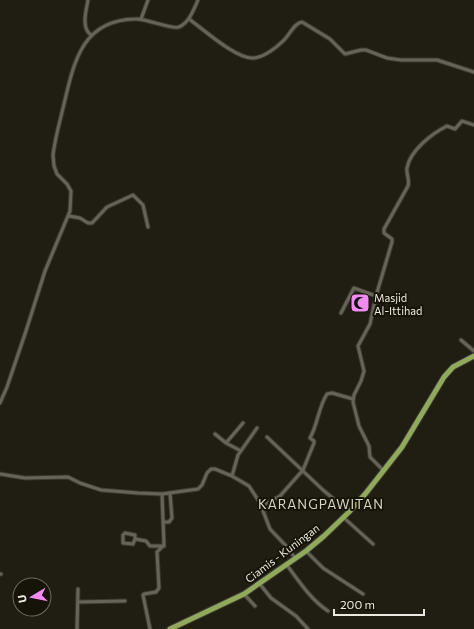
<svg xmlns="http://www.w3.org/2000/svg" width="474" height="629" viewBox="0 0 474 629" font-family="Commissioner,sans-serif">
<rect width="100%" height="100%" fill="#201d12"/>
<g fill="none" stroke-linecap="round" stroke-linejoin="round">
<g stroke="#3b3932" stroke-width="5">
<path id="minor" d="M88 0C86 11 81 28 91 35
M141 19 148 0
M189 19C203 29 237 60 254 58 264 57 276 48 283 41 289 36 294 23 302 22L330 39 345 54 361 50H366L387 58 401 60H437L474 72
M69 216 80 218 88 223H92L107 207 133 195 143 205 148 227
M341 313 354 288 376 296
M461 340 474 351
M0 403 7 387 26 331 45 271 70 211 71 191 67 184 57 174 54 166 53 155C55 138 60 121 64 104 74 62 82 20 135 19 145 18 173 30 179 27 189 23 194 9 198 0
M257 428 238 455 232 476 249 486 260 503 270 529 288 548 295 558
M215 434 226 443
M267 437 323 490 349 512
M241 451 226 443 243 423
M384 471 370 457 369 446 359 426 353 402 354 395 361 381 364 371 358 346 370 324 376 296 392 242V239L384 233V229L408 186C410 180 406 174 407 168 410 150 433 133 447 126L455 129 462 121 474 125
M0 474 25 478 68 477 80 483 101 490 138 493 162 494 198 489 202 485 207 473 211 469H215L232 476
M262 506 280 496 303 470 314 443V441L310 438C318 424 318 408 327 394L332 393 353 399
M343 517 373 544
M163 522H169L172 518 170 493
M125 533 135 535V539L133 544 123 543V535Z
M135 539 146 541 150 546H164
M306 551 323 568 363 594
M286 564C299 581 310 599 328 611
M0 574H1
M259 583 271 598 296 616 308 629
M244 594 255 606
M78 602 125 601
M77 629 78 589
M150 629 143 595 144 594 156 592 159 588 157 552 164 545 162 494"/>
</g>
<g stroke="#3b3932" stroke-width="7">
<path id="trunk" d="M170 629 244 594 306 551 324 536 349 512 366 493 402 447 444 377 453 367 474 356"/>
</g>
<use href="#minor" stroke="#676457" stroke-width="3"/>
<use href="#trunk" stroke="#90a95b" stroke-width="5"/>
</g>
<defs>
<g id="mosque-square" transform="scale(1)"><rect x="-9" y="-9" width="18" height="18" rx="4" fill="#f28af2" stroke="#161409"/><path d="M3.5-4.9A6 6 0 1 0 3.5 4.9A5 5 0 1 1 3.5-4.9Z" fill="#111"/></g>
</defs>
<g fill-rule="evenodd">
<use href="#mosque-square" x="360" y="303"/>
</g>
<g text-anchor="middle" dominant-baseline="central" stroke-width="4" stroke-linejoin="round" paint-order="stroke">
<g font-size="11" fill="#ebe9e1" stroke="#161409" text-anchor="start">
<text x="374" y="297">Masjid<tspan x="374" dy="13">Al-Ittihad</tspan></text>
</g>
<g font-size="11" fill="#ebe9e1" stroke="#161409">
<text transform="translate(282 553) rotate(-37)">Ciamis - Kuningan</text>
</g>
<g font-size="13" letter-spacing="1" fill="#d8d6c6" stroke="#161409">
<text x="321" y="504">KARANGPAWITAN</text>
</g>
</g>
<g transform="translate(32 597) rotate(260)"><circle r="19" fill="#161409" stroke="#6b695f"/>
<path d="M0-3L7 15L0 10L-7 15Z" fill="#f28af2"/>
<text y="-6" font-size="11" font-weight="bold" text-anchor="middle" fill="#ebe9e1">U</text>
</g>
<path d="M334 609v6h90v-6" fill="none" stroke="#ebe9e1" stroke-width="2"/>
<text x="340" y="609" font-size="12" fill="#ebe9e1" stroke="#161409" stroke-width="3" paint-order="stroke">200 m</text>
</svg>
